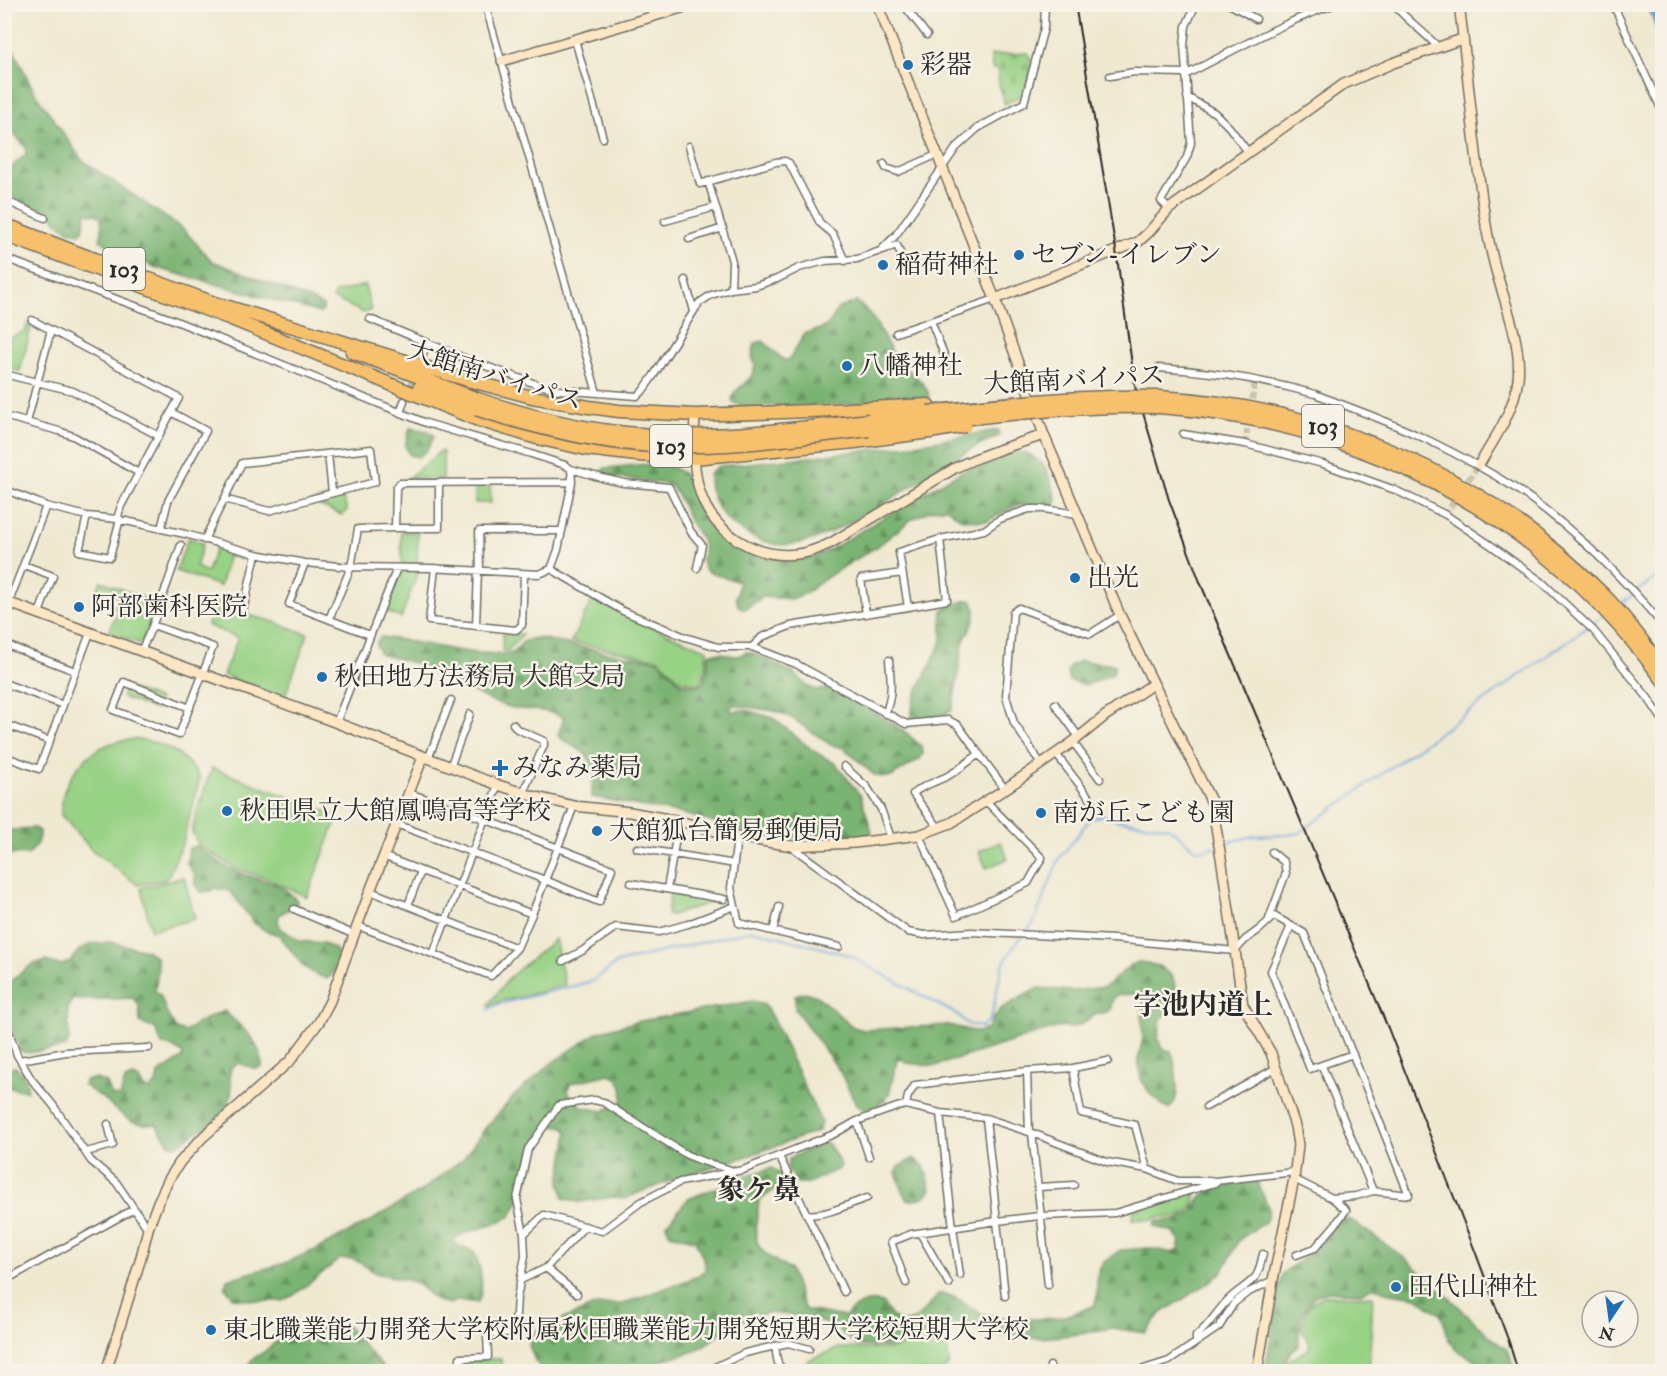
<svg xmlns="http://www.w3.org/2000/svg" width="1667" height="1376" viewBox="0 0 1667 1376" font-family="'IM FELL Double Pica','Noto Serif JP',serif">
<defs>
<pattern id="forest-firs" width="22" height="20" patternUnits="userSpaceOnUse" patternTransform="scale(1.5)"><rect width="22" height="20" fill="#7ab472"/><path d="M5 1l3.5 6h-7zM16 11l3.5 6h-7z" fill="#64935e"/></pattern>
<pattern id="cemetery-stones" width="16" height="16" patternUnits="userSpaceOnUse" patternTransform="scale(1.5)"><rect width="16" height="16" fill="#98d285"/><path d="M2 7V4a2 2 0 0 1 4 0v3zM10 15v-3a2 2 0 0 1 4 0v3z" fill="#83b473"/></pattern>
<pattern id="water-rules" width="6" height="5" patternUnits="userSpaceOnUse" patternTransform="scale(1.5)"><rect width="6" height="5" fill="#71a8df"/><path d="M0 2.5h6" fill="none" stroke="#5d89b5"/></pattern>
</defs>
<rect width="100%" height="100%" fill="#f7f3e8"/>
<filter id="ink" filterUnits="userSpaceOnUse"><feTurbulence type="fractalNoise" baseFrequency=".0167" numOctaves="2"/><feDisplacementMap in="SourceGraphic" scale="12" xChannelSelector="R" yChannelSelector="G"/><feConvolveMatrix kernelMatrix="1 2 1 2 8 2 1 2 1" color-interpolation-filters="sRGB"/></filter>
<filter id="wash" filterUnits="userSpaceOnUse"><feTurbulence type="fractalNoise" baseFrequency=".008" numOctaves="4" result="noise"/><feDisplacementMap in="SourceGraphic" scale="24" xChannelSelector="R" yChannelSelector="G"/><feGaussianBlur stdDeviation="1.35" result="paint"/><feColorMatrix in="noise" values="0 0 0 0 0 0 0 0 0 0 0 0 0 0 0 0 0 1.4 0 .05"/><feComposite in="paint" operator="in"/></filter>
<g filter="url(#wash)">
<rect width="100%" height="100%" fill="#f0e9d1"/>
<path fill="#98d285" stroke="#627e58" stroke-width="1.5" d="M365 285 371 310 364 313 332 298 335 293Z
M29 322 32 324 20 371 5 368V340L24 332Z
M441 451 443 452V479L408 478Z
M475 485H490L491 503H475Z
M341 493 347 510 342 515 312 502Z
M401 532H418L417 565H402Z
M188 538 203 543 196 567 207 572 216 547 230 551 220 586 176 571Z
M402 571 418 572 401 618 383 610 397 575Z
M101 581 158 604 141 644 109 632 118 609 98 601 95 595Z
M593 598 637 621 708 650 706 657V669L701 682 697 684 680 680 659 659 571 642Z
M214 601 246 615 268 620 308 634 284 698 223 675 238 638 207 625Z
M503 634H523L507 651 502 650Z
M126 687 160 700 156 710 122 697Z
M135 739C164 742 184 753 200 778L183 842 167 879 138 885 92 850 61 815C59 783 85 750 116 742 122 740 129 740 135 739Z
M212 768 338 816 307 897 266 878 235 868 199 846 192 832 197 811Z
M1001 842 1008 859 986 868 979 851Z
M184 877 195 919 151 930 141 888Z
M671 892 719 900 669 916 667 914Z
M555 939 565 985 522 997 500 1001 490 1007 488 1005 510 977Z
M1196 1192 1192 1208 1177 1217H1158L1151 1220 1132 1219 1133 1210Z
M1324 1296H1373L1369 1371H1282L1288 1361 1308 1350 1310 1344 1301 1328C1305 1311 1307 1303 1324 1296Z
M936 1336 947 1337 949 1364 944 1369 937 1371 813 1372 806 1365 808 1360 839 1348 891 1349Z
M501 1359 503 1371 462 1372 463 1363 466 1360Z"/>
<path fill="url(#forest-firs)" stroke="#52704e" stroke-width="1.5" fill-rule="evenodd" d="M5 33 34 91 82 160 183 229 212 261 309 299 323 306V310L320 313 157 268 109 246 100 240 102 231 101 218 96 214 86 213 83 230 79 233 68 230 57 222 50 212 26 204 5 193V173L26 154V148C22 142 7 128 5 122 0 107 18 95 5 83Z
M5 265 9 266 12 281 5 303Z
M856 302C878 314 883 344 900 363 909 372 929 383 929 398L834 405 742 406 732 402 733 394 751 377 755 366 752 356 755 343 763 341 784 360H789L805 333C825 329 829 327 838 308Z
M410 428 428 431 434 436 427 450 418 457 410 455 405 446Z
M998 430 999 436C977 444 958 457 938 469 906 489 874 512 839 528 821 537 803 545 782 545 764 544 746 535 732 524 718 513 706 490 710 472L719 466 808 457 910 445Z
M1015 452 1030 454 1046 467 1057 500 1054 506 1020 504 987 521H978L960 518 947 508 933 509 912 519 878 546 835 572 804 594 791 599 763 597 745 609 738 606 736 597 739 582 709 572 704 568 702 560 704 545 700 536 691 524 677 494 671 486 666 484 612 477 601 474V471L605 468C627 467 663 458 681 472 693 480 697 508 705 521 709 527 717 531 722 536 747 557 781 566 812 557 819 555 826 551 833 548L951 477 988 459Z
M966 600 973 601C979 622 970 625 963 644L952 711 942 715 912 720C908 698 932 664 941 643 944 635 940 620 942 610Z
M381 637C426 642 466 657 513 653 522 642 525 638 539 638L614 654 658 660 681 683 697 686 703 683 708 669V656L711 653C714 653 718 653 721 653 731 654 737 660 745 652L753 653 795 674 808 687 817 690 837 688 907 733 922 747 923 754 920 759 891 777H882L873 774 844 748 831 745 790 717 775 711 733 705 730 709 731 711 746 710 773 718 815 752 836 764 861 796 872 832 869 835 858 838 763 837 684 814 592 797C591 791 592 788 593 783 593 777 591 769 590 763 588 749 566 746 558 735L564 718C550 710 537 711 522 709 507 708 488 701 476 693L418 664 380 654 376 645 378 640Z
M1081 661 1115 665 1113 674 1087 685 1069 681 1067 672 1071 665Z
M34 828 39 831C40 840 35 849 28 855L13 854 5 858V831Z
M196 846C208 855 220 864 233 870 253 880 282 880 297 901L296 905 279 915 278 922 281 928 299 941 323 943 337 950C338 962 337 972 327 979L315 974 303 966 279 935 266 931 254 923 230 891 214 888 210 891 201 892 195 885V875L187 863 189 848Z
M110 942 146 950 156 957 158 970 155 991 160 995 168 1016 176 1029 185 1032 199 1022 224 1011C241 1026 262 1042 262 1067L256 1069 239 1063 231 1067C228 1081 233 1084 231 1095 230 1116 192 1135 176 1146L169 1144 156 1124H143L131 1121 113 1108 103 1098 83 1085 85 1080 96 1079 107 1083 112 1096 120 1097 125 1080 132 1077 139 1079 144 1088 150 1090 156 1084 158 1074 183 1057V1053L173 1047 162 1045 155 1028 147 1026 140 1022 139 1005 133 998 79 1000 73 999 68 1007 69 1040 66 1047 28 1053 20 1051 5 1011V985L33 964 46 961 60 965 70 962 79 950 91 944Z
M1141 962 1159 966 1172 976 1177 991 1174 1007 1161 1019 1158 1039 1162 1049 1171 1051C1176 1062 1174 1066 1176 1076 1178 1088 1179 1099 1169 1109L1164 1107 1150 1094 1141 1079 1138 1059 1143 1038 1142 1018 1143 1000 1135 994 1118 995 1112 1000 1111 1008 1107 1012 1094 1015 1082 1024 1070 1028 1063 1026 1052 1029 935 1066 907 1063 902 1059 897 1061 889 1094 883 1102 873 1109H863L856 1104 839 1070 795 1009V995L805 992 817 996 853 1027 864 1030 948 1025 978 1032 988 1029 993 1018 1002 1008 1038 988 1071 991 1105 987 1131 965Z
M753 1001 764 1004 773 1019 821 1122 819 1131 739 1159 697 1172 640 1192 625 1199 615 1197 578 1202 564 1198 560 1182 568 1132 562 1126 550 1127 533 1158 526 1187 511 1216 492 1225 468 1232 455 1238 454 1241 458 1246 474 1251C480 1266 486 1289 477 1303L458 1300 450 1304 437 1301 415 1282 376 1273 354 1259H340L294 1295 282 1301H260L234 1298 225 1287 227 1279 282 1264 315 1250 371 1221 425 1188 464 1158 486 1127 515 1095 553 1062 598 1032 634 1022ZM610 1074C622 1080 624 1088 622 1102L603 1111 582 1107 568 1092 570 1084C583 1079 596 1078 610 1074Z
M16 1067C23 1074 29 1081 27 1091L5 1087V1068Z
M822 1142 829 1144 841 1165 839 1169 808 1183H797L787 1167 789 1159Z
M914 1158 924 1166 931 1189C925 1199 917 1202 906 1199L896 1173 898 1167Z
M772 1168 783 1176V1183L759 1201C758 1214 752 1234 759 1246 763 1254 782 1265 790 1270L804 1308 807 1310 845 1317C857 1304 865 1299 883 1303 887 1310 891 1318 898 1321 912 1329 931 1303 939 1294 953 1292 970 1309 984 1314 998 1318 1039 1320 1054 1318 1067 1317 1081 1310 1094 1306L1097 1296V1275L1103 1263 1120 1250 1149 1248 1172 1253 1178 1250 1180 1241 1174 1232 1155 1227 1154 1224 1158 1221 1177 1220 1193 1211 1197 1201 1209 1191 1251 1180 1258 1183 1269 1209 1266 1221 1239 1240 1223 1271 1211 1281 1160 1314 1145 1333 1112 1328 1080 1334 1042 1338 1013 1337 992 1334 974 1328 935 1333 891 1347 871 1346 856 1345 835 1327 814 1319 802 1316 766 1313 732 1324 712 1340 695 1351 638 1368 623 1372 543 1371 535 1361 529 1345 536 1331 596 1305 622 1304 696 1277 705 1270V1262L695 1240 670 1234 666 1225 688 1199 751 1174Z
M1340 1217 1351 1220 1402 1256 1452 1300 1495 1341 1507 1349 1515 1371H1485V1369L1481 1363 1456 1350 1449 1341 1444 1322 1440 1314 1416 1297 1385 1292 1379 1288H1372L1361 1293 1329 1292 1316 1295C1307 1304 1300 1314 1299 1326 1299 1334 1300 1337 1298 1346L1291 1352 1279 1371 1265 1372 1278 1292 1283 1273 1316 1249Z
M333 1319 342 1321 386 1371H249C250 1356 254 1359 265 1351 271 1346 276 1341 284 1337 300 1329 317 1326 333 1319Z"/>
<path fill="url(#cemetery-stones)" stroke="#627e58" stroke-width="1.5" d="M1028 53C1035 65 1028 81 1024 94L1005 104 1000 90 997 69H992L991 55Z"/>
<path fill="url(#water-rules)" stroke="#4e6a85" stroke-width="1.5" d="M1648 5H1662V45Z"/>
<g fill="none" stroke-linecap="round" stroke-linejoin="round">
<path stroke="#71a8df" stroke-width="2" d="M1620 604 1662 573
M1220 844 1254 836 1287 835 1299 833 1603 616
M488 1010 496 1005 593 981 616 964 624 961 752 930 849 955 875 970 956 1014 968 1024 982 1027 989 1021 992 1014 1002 966 1015 944 1033 924 1059 859 1090 819 1103 815 1117 820 1167 827C1180 832 1190 850 1200 850 1205 850 1210 847 1215 846"/>
</g>
</g>
<g filter="url(#ink)">
<g fill="none" stroke-linecap="round" stroke-linejoin="round">
<path stroke="#c9c3b0" stroke-width="6" stroke-dasharray="6 3" stroke-linecap="butt" d="M404 401 415 373
M1245 444 1255 381
M1463 487 1479 465
M1446 515 1457 495"/>
<g stroke="#706e65" stroke-width="9">
<path id="street" d="M485 4 597 393
M903 4 927 35
M1229 4 1256 19
M1393 4C1407 20 1424 32 1438 47
M1613 4 1662 111
M575 40 603 138
M1185 75C1233 51 1285 21 1336 4
M1110 76 1134 72 1185 73
M1187 97 1215 113 1229 127 1248 152
M689 146 700 184 776 162 785 161 789 163 820 223 833 234 845 261
M884 164 886 168 898 172 936 155
M708 181 732 261 731 289
M4 200 45 218
M1169 209 1161 201 1187 157 1191 143 1184 45 1186 26 1196 4
M665 221 716 207
M689 239 723 228
M883 250 897 245 906 269
M4 258 171 319 426 423 528 453 565 465 571 469 602 478 624 483 669 487 691 532 702 545 697 568
M685 280 694 311
M370 319 469 360 533 383 559 390 637 396 642 392 654 375 699 303 711 295 731 289 756 286 777 279 799 268 825 261 857 259 880 251 896 235 956 148 978 128 1024 103 1044 28 1045 4
M32 320 179 398 121 506 117 519
M931 321 948 365
M896 333 995 299
M422 357 427 342
M1158 368C1210 371 1264 380 1315 394 1326 398 1338 403 1349 407 1376 417 1402 428 1428 440 1464 458 1499 476 1531 499 1580 535 1623 578 1662 624
M4 374 73 391 159 436
M400 413 404 401
M4 416 59 431 73 436 139 473
M27 422 51 330
M1183 434 1245 444 1323 464 1395 490 1446 515 1492 546 1542 582 1594 631 1648 698 1662 719
M328 454 332 493
M4 489 46 506 87 516 117 519 185 534 256 554 305 563 351 567 429 568 539 574 551 569 558 550 572 482 571 469
M87 516 79 551 110 557 120 519
M395 528H439V482
M161 529 168 501 206 431 171 412
M204 540 242 463 371 449 375 482 314 498 269 511 224 499
M305 563 289 604 370 635
M24 565 53 576 39 613
M435 568 429 621 516 630 522 625 524 575
M551 569 623 611 685 637 718 647H752L796 664 906 724 948 720 958 725 1005 789
M480 570 479 531H562
M9 602 46 506
M908 607 947 600 940 539
M243 611 256 554
M866 614 861 579 902 573
M329 619 351 567 358 529 395 528 396 488 400 483 572 482
M153 625 213 647 179 735 113 710 124 682 190 708
M476 626 478 570
M4 644 75 671
M752 647 762 637 790 626 908 607 899 552 940 539 984 530 1000 519 1029 509H1044L1078 514
M141 651 152 627 181 545
M4 683 63 705
M1055 704 1079 737
M885 714C893 696 891 679 889 660
M336 723 397 568
M4 724 50 741
M513 724 517 729 544 741V745L523 793
M1073 742 1100 779
M1056 754 1095 805
M4 756 39 769 90 633
M428 759 451 700
M1041 764 1014 723 1006 696 1013 612 1019 608 1090 634 1120 615
M844 766 867 787 881 809 891 838
M450 767 470 714
M396 824 545 880 599 902 612 869 484 819 409 793
M939 828 913 794C918 787 942 780 951 774 961 768 970 760 979 754
M919 835 956 916 1028 883 1042 858 987 802
M792 847 908 932 924 935 971 932 1114 939 1235 951 1245 940 1260 929 1274 916 1304 933 1409 1195 1373 1191 1356 1196 1332 1198
M637 848 729 863
M383 856 532 914
M631 883 724 899
M667 889 679 821
M370 891 517 948
M408 905 421 871
M735 906 739 923 839 947
M294 909 355 935
M1269 919 1286 873 1284 862 1272 852
M358 926 491 976 517 948 532 914 574 806
M1291 926 1271 971 1310 1069 1353 1054
M773 931 779 907
M433 954 498 785
M563 961 582 951 616 927 659 932 688 924 735 906 731 888 737 837
M4 1017 17 1055 32 1080 53 1105 91 1161 116 1182 148 1229
M20 1060 66 1052 149 1048
M1322 1066 1373 1191
M1073 1068 1081 1113 1135 1125 1147 1169
M1027 1071 1029 1132
M906 1105 908 1096 915 1085 1027 1071 1073 1068 1108 1061
M1206 1107 1276 1068
M940 1113 953 1228 960 1275
M986 1118 1005 1296
M857 1121 869 1157
M1032 1133 1048 1285
M86 1152 113 1145 108 1124
M779 1156 844 1292
M1294 1179 1332 1198 1346 1210 1335 1225 1315 1248 1296 1255
M1038 1187 1074 1185
M806 1214C824 1217 849 1204 867 1198
M920 1233 949 1284
M524 1234 544 1215 602 1231 641 1202 680 1182 743 1170 834 1134 857 1121 897 1107 906 1105 940 1113 986 1118 1032 1133 1107 1162 1147 1169 1178 1181H1215L1295 1172
M546 1268 577 1294
M521 1280 546 1268 585 1226
M4 1281 134 1209
M906 1283 891 1242 911 1234 997 1221 1040 1216 1115 1213 1215 1183
M1196 1342V1336C1211 1324 1217 1310 1230 1298 1238 1290 1249 1285 1256 1276 1260 1270 1261 1261 1263 1254
M775 1346 788 1343 809 1349
M1050 1366 1051 1372
M1002 1369 1004 1372
M459 1372 460 1358 488 1357 487 1335 512 1332 515 1328 517 1298 525 1256 524 1234 517 1199 528 1149 559 1105 594 1100 603 1102 687 1155 702 1161 734 1171
M704 1372 745 1353 775 1346C778 1363 775 1369 794 1372
M1134 1372 1169 1361 1219 1327 1234 1303 1247 1293 1273 1280"/>
</g>
<g stroke="#706e65" stroke-width="12">
<path id="secondary" d="M877 4 995 299 1044 435 1120 615 1212 803 1223 870 1243 1005 1271 1053 1295 1126 1298 1145 1294 1179 1273 1280 1257 1372
M1459 4C1469 80 1474 156 1487 231 1489 243 1492 255 1495 267 1504 301 1522 343 1518 379 1514 411 1495 438 1479 465
M502 61 695 4
M995 299 1138 242 1148 233 1169 209 1344 84 1393 63 1462 39
M695 415C694 440 692 467 700 492 712 532 756 559 797 554 809 553 820 548 831 543L955 468C983 454 1013 445 1044 435
M4 601 332 721 498 785 533 796 574 806 630 812 679 821 737 837 792 846 855 843 919 835 951 823 1005 789 1073 742 1105 716 1153 684
M106 1372 140 1261 148 1229 158 1202 169 1179 180 1162 203 1137 290 1061 319 1022 330 1001 370 891 423 757"/>
</g>
<g stroke="#706e65" stroke-width="15">
<path id="highway" d="M4 224 73 251 228 308
M4 235 226 317
M222 305 471 381 532 397 589 407 619 411 695 415 811 411 928 405
M219 314 478 420 537 438 586 449 637 455 694 458 855 442 930 432
M352 352 478 399
M419 388 476 409
M1159 397C1324 406 1486 475 1603 594 1625 616 1644 642 1662 668
M1159 407C1314 418 1459 476 1575 581 1607 611 1636 644 1662 679
M869 420 927 413
M869 430 929 423"/>
</g>
<use href="#street" stroke="#fff" stroke-width="6"/>
<use href="#secondary" stroke="#fce6c4" stroke-width="9"/>
<use href="#highway" stroke="#f7c06c" stroke-width="12"/>
<path stroke="#2b2b2b" stroke-width="2" d="M1075 4 1116 250 1135 386 1169 500 1200 582 1388 1028 1475 1251 1509 1342 1518 1372"/>
<g stroke="#706e65" stroke-width="15" stroke-linecap="butt">
<path id="highway-bridge" d="M478 399C526 415 575 428 626 433 707 441 788 429 869 420
M476 409C534 428 593 443 655 446 726 449 798 438 869 430
M928 412C1007 403 1080 395 1159 397
M929 423C1006 414 1082 405 1159 407
M930 432 965 426"/>
</g>
<use href="#highway-bridge" stroke="#f7c06c" stroke-width="12"/>
</g>
</g>
<g fill="#1f6fb2" stroke="#f7f3e8" stroke-width="2">
<circle cx="908" cy="65" r="6"/>
<circle cx="1019" cy="255" r="6"/>
<circle cx="883" cy="265" r="6"/>
<circle cx="847" cy="366" r="6"/>
<circle cx="1075" cy="578" r="6"/>
<circle cx="79" cy="607" r="6"/>
<circle cx="322" cy="677" r="6"/>
<path d="M497 759h6v6h6v6h-6v6h-6v-6h-6v-6h6z"/>
<circle cx="227" cy="811" r="6"/>
<circle cx="1041" cy="813" r="6"/>
<circle cx="597" cy="831" r="6"/>
<circle cx="1396" cy="1287" r="6"/>
<circle cx="211" cy="1330" r="6"/>
</g>
<g text-anchor="middle" dominant-baseline="central" stroke-width="5" stroke-linejoin="round" paint-order="stroke">
<g fill="#f7f3e8" stroke="#686764" stroke-width="1.5">
<rect x="103" y="248" width="42" height="42" rx="4.5"/>
<rect x="1302" y="405" width="42" height="42" rx="4.5"/>
<rect x="650" y="425" width="42" height="42" rx="4.5"/>
</g>
<g font-size="24" font-weight="bold" fill="#2b2b2b">
<text x="124" y="269">103</text>
<text x="1323" y="426">103</text>
<text x="671" y="446">103</text>
</g>
<g font-size="26" fill="#2b2b2b" stroke="#f7f3e8" text-anchor="start">
<text x="920" y="65">彩器</text>
<text x="1031" y="255">セブン-イレブン</text>
<text x="895" y="265">稲荷神社</text>
<text x="859" y="366">八幡神社</text>
<text x="1087" y="578">出光</text>
<text x="91" y="607">阿部歯科医院</text>
<text x="334" y="677">秋田地方法務局 大館支局</text>
<text x="512" y="768">みなみ薬局</text>
<text x="239" y="811">秋田県立大館鳳鳴高等学校</text>
<text x="1053" y="813">南が丘こども園</text>
<text x="609" y="831">大館狐台簡易郵便局</text>
<text x="1408" y="1287">田代山神社</text>
<text x="223" y="1330">東北職業能力開発大学校附属秋田職業能力開発短期大学校短期大学校</text>
</g>
<g font-size="26" fill="#2b2b2b" stroke="#f7f3e8">
<text transform="translate(495 376) rotate(17)">大館南バイパス</text>
<text transform="translate(1074 380) rotate(-3)">大館南バイパス</text>
</g>
<g font-size="28" font-weight="bold" fill="#2b2b2b" stroke="#f7f3e8">
<text x="1203" y="1005">字池内道上</text>
<text x="759" y="1190">象ケ鼻</text>
</g>
</g>
<rect width="1667" height="1376" fill="none" stroke="#f7f3e8" stroke-width="24"/>
<g transform="translate(1610 1319) rotate(193)"><circle r="28" fill="#f7f3e8" stroke="#a5a39c" stroke-width="1.5"/>
<path d="M0-4.5L10 22L0 15L-10 22Z" fill="#1f6fb2"/>
<text y="-9" font-size="16" font-weight="bold" text-anchor="middle" fill="#2b2b2b">N</text>
</g>
</svg>
